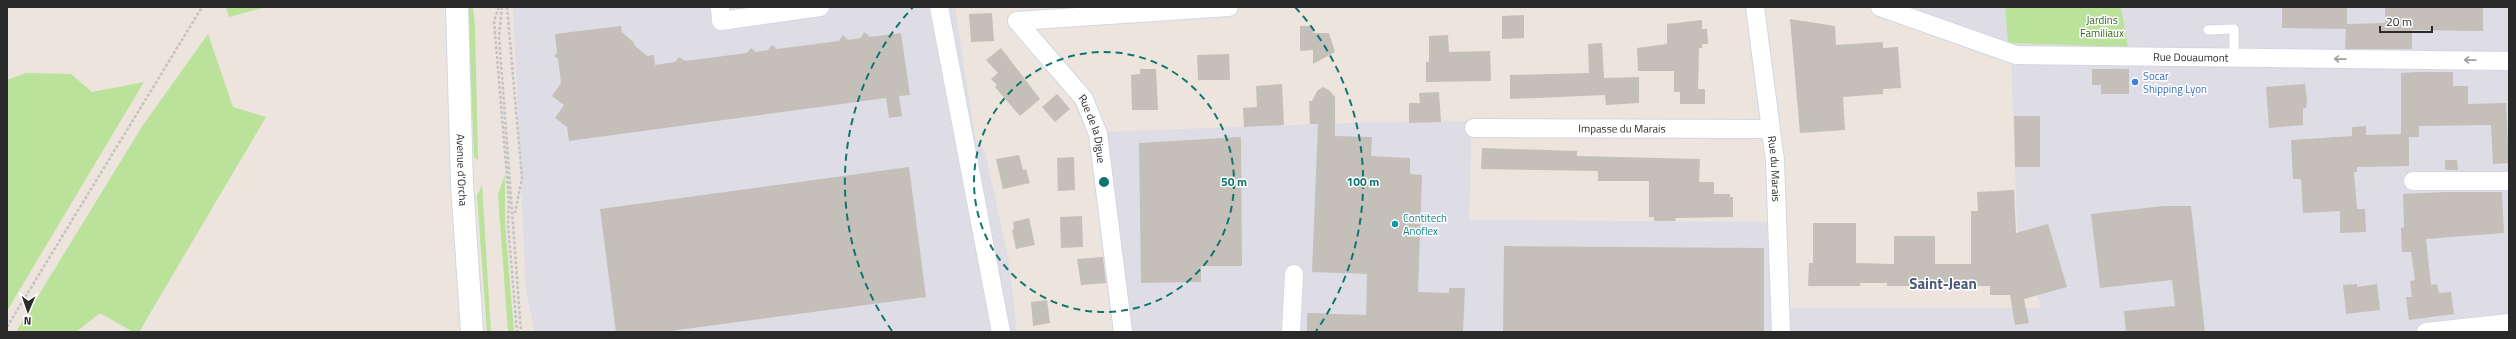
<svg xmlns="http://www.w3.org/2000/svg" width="2516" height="339" viewBox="0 0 2516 339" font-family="'Titillium Web',sans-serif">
<rect width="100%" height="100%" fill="#ece4dd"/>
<path fill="#dedde5" d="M513 7H955L975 137 985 152 1009 262 1017 332H535L526 290Z
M1877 7H2005L2008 43 2128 47 2121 7H2509V332H1124L1101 132 1347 123 1472 121 1469 220 1780 222 1781 308H2041L2017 227 2011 52Z"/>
<path fill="#bae29a" d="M226 7H266L229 17Z
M468 7H473L475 27 478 160 474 157Z
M2005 7H2121L2128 47 2008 43Z
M208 34 233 107 266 117 139 332H133L100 313 76 332H16L143 125Z
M26 73 71 74 92 92 144 82 7 311V80Z
M505 175V224L514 332H508L498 194Z
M482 185 491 332H487L477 196Z"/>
<path fill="#c4bfb8" d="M2282 7H2347V24L2385 23V7H2483V31L2412 30V49H2345L2346 29 2282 28Z
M992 13 994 41 971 42 969 14Z
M1524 15V38L1502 39V16Z
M1790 19 1835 26 1836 45 1883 42V48L1898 47 1901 88 1883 89V94L1843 97 1845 130 1800 133Z
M1702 20V29H1707L1708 44H1702V48H1699L1698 89H1705V104H1680V92H1674V71H1638L1637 48 1667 44V24Z
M621 26 622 32 634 43 635 46 647 56 654 55 655 65 675 62 679 57 685 61 747 53 751 48 756 52 768 50 772 45 777 49 839 41 843 35 848 40 861 38 864 32 870 37 901 33 910 95 899 96 902 116 889 118 886 98 569 141 567 127 555 118 564 105 552 96 561 83 558 59 554 56 557 53 555 34Z
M1300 26H1313V33H1329L1335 52 1313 64V50L1300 51Z
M1448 35 1449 52 1490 51 1491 81 1426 82V62H1429V36Z
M1602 43 1604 78 1639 77V103L1606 105 1605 95 1510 99V75L1589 73 1588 44Z
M1001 48 1040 99 1020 116 995 87 997 85 991 79 998 73 986 60Z
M1229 54 1230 80H1198L1197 55Z
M1140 69H1156L1158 110H1132L1131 75 1140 74Z
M2092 69H2129V94H2101V85H2092Z
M2417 72H2453V86H2468V104L2506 103 2509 163 2493 164 2491 125 2419 126V137H2409V166L2357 167V172H2354L2357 209H2365L2366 232 2340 233V211L2303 213 2301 179H2293L2291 140 2352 136V127L2366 126V135L2401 134V73Z
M1282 84 1284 125 1244 127 1243 108 1257 107 1256 86Z
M2305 84 2307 100 2306 108H2303V125L2269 128 2266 87Z
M1323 87 1330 91 1335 97V136L1372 137 1371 156 1410 158V174L1422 175 1418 292 1449 293V288H1465L1463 332H1307V313L1366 315 1367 274 1312 272 1318 124H1310L1309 101H1312L1317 91Z
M1439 92 1441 122 1409 123V103H1420L1419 93Z
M1057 94 1070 109 1055 122 1042 107Z
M2014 116H2040V167H2015Z
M1241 137 1242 266H1201V282L1141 283 1139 143Z
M1482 148 1577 151V156L1700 159 1699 182H1714V194H1730V197H1733V217L1676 218 1675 221H1654V217H1649V181H1598V171L1481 169Z
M1019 155 1023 170 1026 169 1030 183 1003 189 996 159Z
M1074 157 1075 190 1058 191 1057 158Z
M2445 160H2457L2458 170H2445Z
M909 167 926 297 663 332H616L600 209Z
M2014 190 2016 233 2048 224 2067 287 2024 299 2029 323 2015 325 2010 295H1990V286H1967V283H1941V286H1887V283H1860V286H1808L1809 263H1813V223H1856V263L1894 264V236H1935V264H1971V211H1978L1977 192Z
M2445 192H2502L2504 233 2426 239 2431 285 2437 284 2439 293 2451 292 2454 314 2409 320 2406 297H2412L2410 281 2415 280 2411 252H2402L2401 228 2404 227 2403 194Z
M2164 206H2191L2205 332H2126L2124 311 2175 306 2172 280 2100 288 2091 214Z
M1082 216 1083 247 1061 248 1060 217Z
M1029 218 1035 245 1016 249 1012 230 1014 229 1013 222Z
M1504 246 1764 248V332H1503Z
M1103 257 1106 283 1081 285 1077 259Z
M2357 284V287L2377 284 2380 310 2346 314 2343 285Z
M1047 300 1050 323 1033 326 1031 302Z"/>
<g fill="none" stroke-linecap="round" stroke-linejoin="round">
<g stroke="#d2d7e3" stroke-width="11">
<path id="service" d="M2208 30 2234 29V58"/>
</g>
<g stroke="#d2d7e3" stroke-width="20">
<g id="minor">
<path d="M720 7 721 21 820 7"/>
<path d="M939 7 1001 332"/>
<path id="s1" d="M1755 7 1775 161 1781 332"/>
<path id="s2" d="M1880 7 2016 55 2509 61"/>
<path id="s3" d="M1017 21 1084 99 1098 134 1123 332"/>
<path d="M1017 21 1229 7"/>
<path id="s4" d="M1474 128 1771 129"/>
<path d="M2413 181H2509"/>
<path d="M1291 332 1294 274"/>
<path d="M2426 332 2509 323"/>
</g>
</g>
<g stroke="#d2d7e3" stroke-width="24">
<g id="secondary">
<path id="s5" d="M457 7 462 184 472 332"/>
</g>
</g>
<path stroke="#c3c3c3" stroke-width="2.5" stroke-dasharray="3 2" stroke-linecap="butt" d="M499 7 494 21 509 201 508 224 517 332
M502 7 499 36 521 332
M507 7 522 178 515 213
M7 327 202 7"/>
<use href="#service" stroke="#fff" stroke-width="9"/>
<use href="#minor" stroke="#fff" stroke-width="18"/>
<use href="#secondary" stroke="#fff" stroke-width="22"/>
</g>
<defs><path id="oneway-shaft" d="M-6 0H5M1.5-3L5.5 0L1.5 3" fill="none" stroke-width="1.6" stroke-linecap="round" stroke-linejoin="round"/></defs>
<g stroke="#9f9f9f">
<use href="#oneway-shaft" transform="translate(2340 59) rotate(-179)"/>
<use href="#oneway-shaft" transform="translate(2470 60) rotate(-179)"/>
</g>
<g fill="none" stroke="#0f766e" stroke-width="2" stroke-dasharray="7 5">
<circle cx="1104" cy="182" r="130"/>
<path d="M892 331A259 259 0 0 1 913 7M1295 7A259 259 0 0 1 1316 331"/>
</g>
<circle fill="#3f7fe0" stroke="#fff" stroke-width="1.5" cx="2135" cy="82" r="4"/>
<circle fill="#0f9aa8" stroke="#fff" stroke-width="1.5" cx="1395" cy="224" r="4"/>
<g text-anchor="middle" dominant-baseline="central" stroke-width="3" stroke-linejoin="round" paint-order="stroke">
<g font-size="11" fill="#33661b" stroke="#fff">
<text x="2102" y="20">Jardins<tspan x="2102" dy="13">Familiaux</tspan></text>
</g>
<g font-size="11" fill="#2a2a2a" stroke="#fff">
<text stroke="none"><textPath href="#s2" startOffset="319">Rue Douaumont</textPath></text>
<text stroke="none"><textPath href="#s4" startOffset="148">Impasse du Marais</textPath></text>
<text stroke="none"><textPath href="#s3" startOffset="134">Rue de la Digue</textPath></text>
<text stroke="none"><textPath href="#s1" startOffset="163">Rue du Marais</textPath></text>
<text stroke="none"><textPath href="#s5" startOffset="163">Avenue d'Orcha</textPath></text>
</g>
<g font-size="11" fill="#366cbe" stroke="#fff" text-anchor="start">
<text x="2143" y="76">Socar<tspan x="2143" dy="13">Shipping Lyon</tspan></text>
</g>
<g font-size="11" fill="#0d838f" stroke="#fff" text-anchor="start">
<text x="1403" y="218">Contitech<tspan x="1403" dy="13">Anoflex</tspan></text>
</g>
<g font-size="15" font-weight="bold" fill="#4b597a" stroke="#fff">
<text x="1943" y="283">Saint-Jean</text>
</g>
</g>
<circle cx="1104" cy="182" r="6" fill="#0f766e" stroke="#fff" stroke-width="2"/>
<g font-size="12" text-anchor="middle" font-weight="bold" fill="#0f766e" stroke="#fff" stroke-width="3" stroke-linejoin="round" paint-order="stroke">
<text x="1234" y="186">50 m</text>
<text x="1363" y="186">100 m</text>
</g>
<rect width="2516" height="339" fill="none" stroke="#2a2a2a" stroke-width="16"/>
<g transform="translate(28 311) rotate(182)" stroke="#ffffff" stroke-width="3" paint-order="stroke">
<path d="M0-3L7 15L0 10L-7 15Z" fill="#2a2a2a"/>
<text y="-6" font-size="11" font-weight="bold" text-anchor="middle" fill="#2a2a2a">N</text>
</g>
<path d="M2380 26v6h52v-6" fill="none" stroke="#2a2a2a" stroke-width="2"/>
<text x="2386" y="26" font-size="12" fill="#2a2a2a" stroke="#ffffff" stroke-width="3" paint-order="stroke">20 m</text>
</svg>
